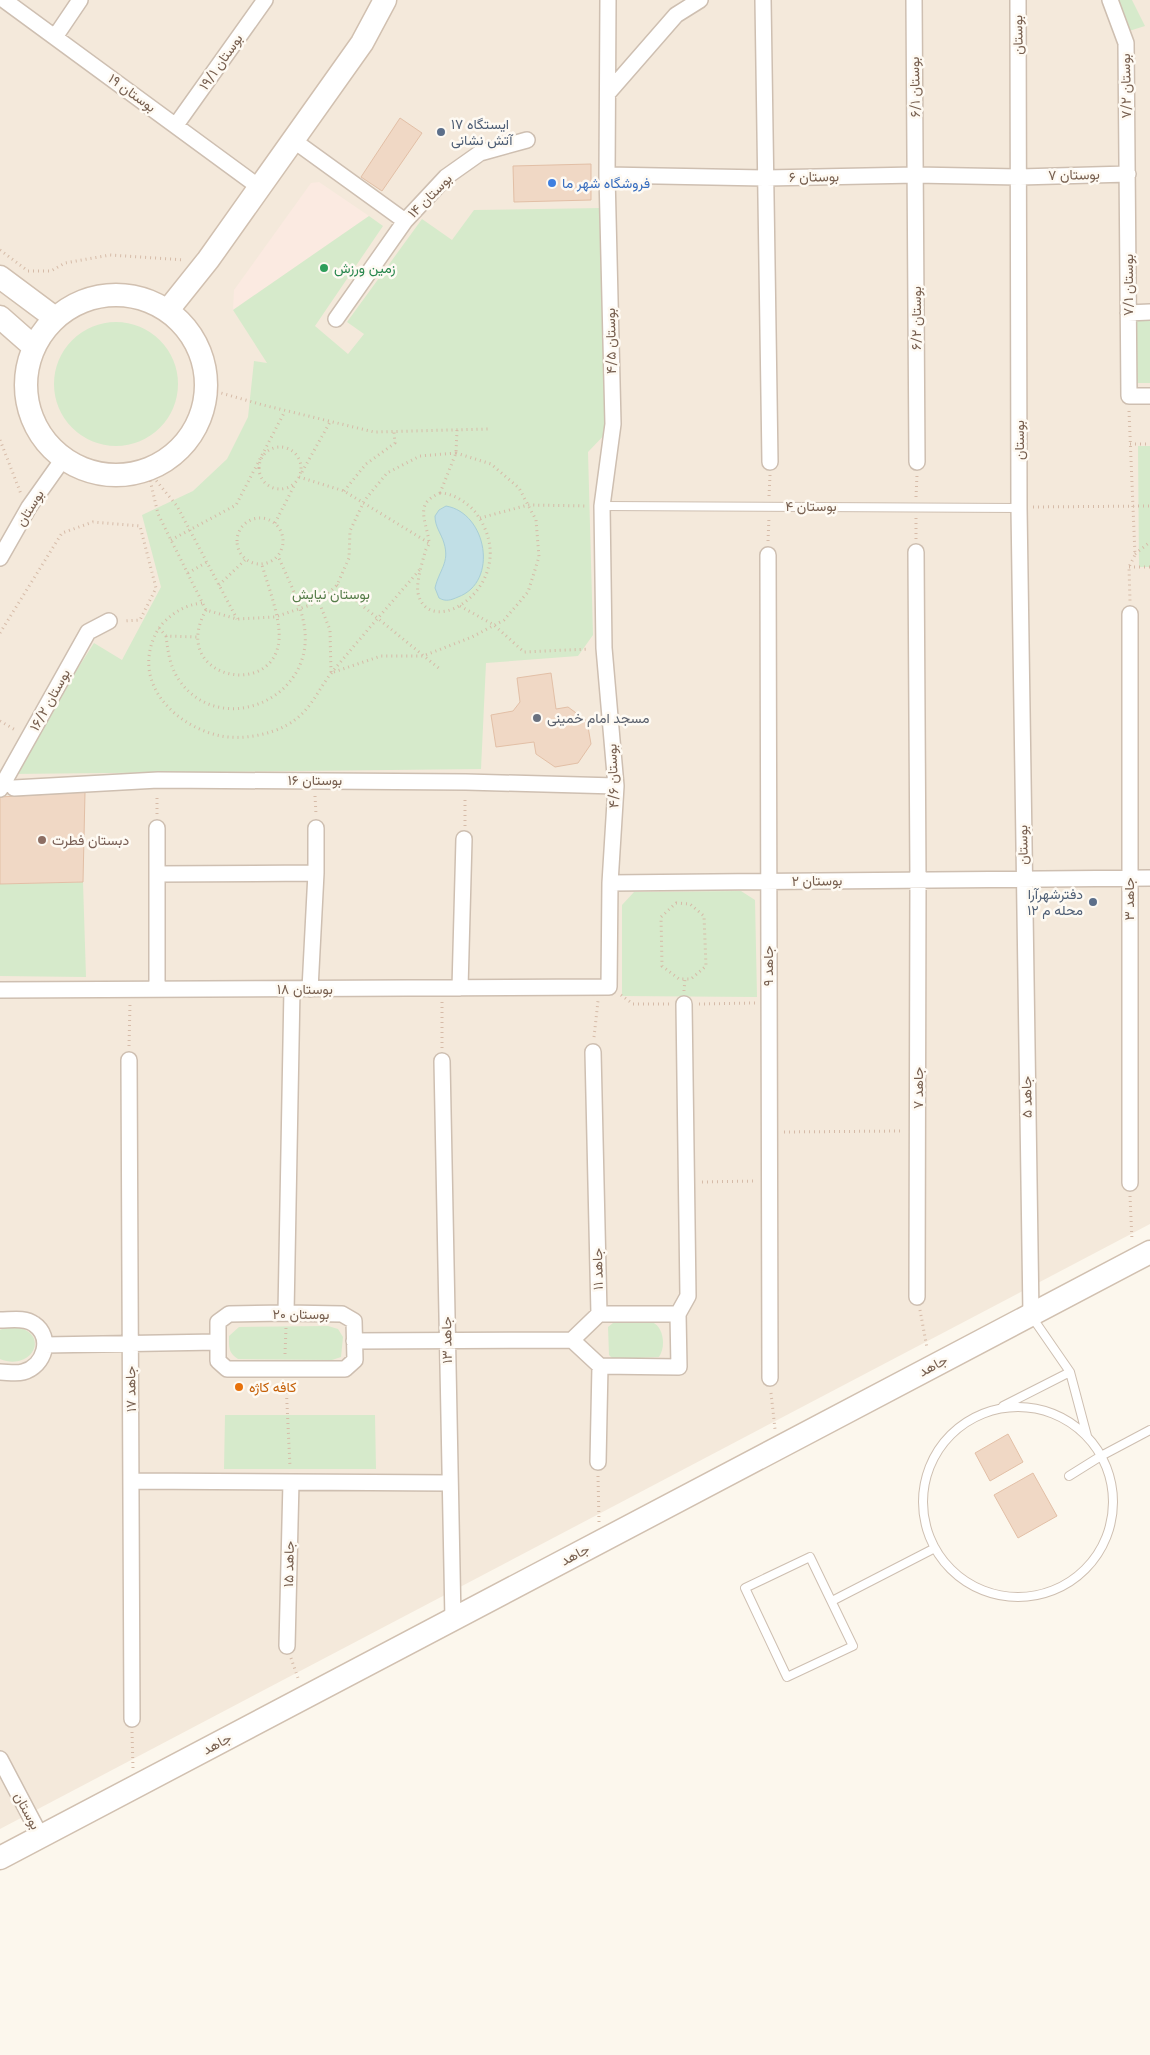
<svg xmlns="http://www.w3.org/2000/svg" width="1150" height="2055" viewBox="0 0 1150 2055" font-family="'Varela Round',Vazirmatn,sans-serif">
<rect width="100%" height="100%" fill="#fcf7ed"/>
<path fill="#f4e9db" d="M0 0H1150V1224L0 1829Z"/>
<path fill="#fbeae1" d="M319 182 369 216 233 310 234 290 311 183Z"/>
<path fill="#d6eacb" d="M1115 0H1132L1145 26 1129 31Z
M601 208 610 429 588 452 593 635 578 656 486 663 481 769 10 774 94 643 122 660 161 587 142 515 193 491 227 459 248 417 254 361 267 363 233 310 369 216 383 226 315 326 348 354 364 334 347 322 422 219 452 240 474 210Z
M1136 321H1150V383H1135Z
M54 384a62 62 0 1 1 124 0a62 62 0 1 1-124 0Z
M1138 446H1150V567H1139Z
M83 882 86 977 0 976V884Z
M741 891 755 900 757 997 622 996V905L634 892Z
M652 1322C664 1327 666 1347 659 1357L613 1359 609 1355 608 1327 613 1323Z
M8 1326C54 1328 34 1373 0 1359V1330Z
M328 1326 338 1329 343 1337 341 1357 332 1360 238 1359C228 1353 229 1347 229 1336L239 1327Z
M225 1415H375L376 1469H224Z"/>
<path fill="#c1dfe6" stroke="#a8ced7" d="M446 506C487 513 499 582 458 597 451 600 446 602 439 598L435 588C439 570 450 563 444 543 441 533 435 527 435 516L439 510Z"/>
<path fill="#f0d8c5" stroke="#e2bfa6" d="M400 118 422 133 382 191 361 177Z
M591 164V200L514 202 513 166Z
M551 673 556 709 568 707 587 721 591 744 578 763 555 767 536 754 534 742 496 747 491 715 513 711 520 702 517 678Z
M85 792 83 882 0 884V797Z
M1008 1434 1023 1462 990 1481 975 1453Z
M1033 1473 1057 1516 1018 1538 994 1495Z"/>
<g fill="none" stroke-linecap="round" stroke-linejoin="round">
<g stroke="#cebfb1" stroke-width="10">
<path id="lane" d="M602 506 1019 508
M1032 1317 1070 1372 1087 1436
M1003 1406 1070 1372
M923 1502a95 95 0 1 1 190 0a95 95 0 1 1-190 0Z
M1069 1476 1101 1456 1150 1430
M810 1557 853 1646 787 1677 745 1588Z
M832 1601 935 1548"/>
</g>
<g stroke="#cebfb1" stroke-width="18">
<path id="street" d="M4 0 259 187
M763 0 770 462
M914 0 917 462
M1018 0 1019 508 1031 1315
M1110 0 1126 43 1129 396H1150
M55 37 80 0
M608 93 676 15 700 0
M176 125 265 0
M293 140 405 221 446 177 480 153 527 140
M607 175 766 178 916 175 1020 177 1128 174
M1128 313 1150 312
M336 319 405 221
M916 552 918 880 917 1297
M768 555 770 1378
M0 558 29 507 63 459
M14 788 158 780 466 782 616 786
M0 789 88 632 109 621
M157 828V989
M157 874 316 873
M610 883 1150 878
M460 988 464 839
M310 989 316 873V828
M0 990 609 987 610 883 616 786 604 648 602 506 613 424 607 175 608 0
M593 1052 599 1314 572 1340 600 1366 598 1462
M129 1060 132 1719
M442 1061 453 1620
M1130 1183V614
M286 1313 342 1314 354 1321 355 1360 345 1369H227L218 1361V1322L229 1314Z
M286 1313 292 989
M599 1314H678L679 1367 600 1366
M678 1314 688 1296 684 1004
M0 1320C11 1320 25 1317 34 1324 53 1337 45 1366 23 1372 16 1374 7 1372 0 1372
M354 1341 572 1340
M45 1345 217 1342
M132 1481 449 1483
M287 1646 291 1482
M0 1759 41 1837"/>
</g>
<g stroke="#d1c0b0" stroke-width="25">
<path id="secondary" d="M0 277 55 318
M26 385a90 90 0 1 1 180 0a90 90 0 1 1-180 0Z
M168 310 208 260 362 43 385 0
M0 317 34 347
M0 1858 1150 1252"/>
</g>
<path stroke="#d6bba8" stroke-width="3" stroke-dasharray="1 4" stroke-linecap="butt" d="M0 250 28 271H51L65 263 110 255 185 260
M207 389 263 405 374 432 489 429
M1129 411 1135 555 1129 567 1130 601
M0 440 21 494
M1130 444H1150
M259 468a21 21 0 1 1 42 0a21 21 0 1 1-42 0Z
M456 453 491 464 519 488 528 505 536 520 539 557 528 592 504 620 472 637 423 656H381L331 673 330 630 319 602 337 585 349 558 350 531 364 501 387 473 420 456Z
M148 471 158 514 206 610 237 619 275 617 319 602
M302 472 330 422
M150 473 177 506 237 619
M299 477 344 491 429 543
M344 491 366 464 395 443 394 432
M440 493C453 493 468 503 476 513 526 582 429 644 418 593 416 582 422 564 425 552 426 548 429 546 429 542 428 531 422 518 424 508 426 500 433 496 440 493Z
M440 493 456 453 457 430
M769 496 770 475
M916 497 917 475
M1033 507 1150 506
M237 541a23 23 0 1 1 46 0a23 23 0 1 1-46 0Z
M480 518 528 505 587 506
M275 523 295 484
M916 539V518
M171 540 236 505 285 411
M768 541 769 517
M1135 554 1150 542
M1129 567H1150
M188 573 207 562
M219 585 245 560
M337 585 441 670
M202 603C186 605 175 611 163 623 155 632 150 645 149 657 145 697 185 729 221 736 242 740 269 735 287 725 312 711 317 690 333 671 362 636 392 602 422 567
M460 606 494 625 524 652 589 649
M206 610C168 678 274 700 279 640 281 619 268 586 262 565
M159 628 166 636 197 637
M0 633 62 533 93 522 140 526 156 588 140 620 123 621
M166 636C168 652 170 667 179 680 219 738 311 701 305 632 303 607 288 579 278 556
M0 721 17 731
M315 796 316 814
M157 814V796
M465 826V797
M676 903 690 904 704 916 706 966 691 979H679L662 966 661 917Z
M684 991 685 979
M621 995 633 1004H670
M442 1002V1048
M699 1004 755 1003
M594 1037 598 1001
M129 1046 130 1003
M784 1132 903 1131
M702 1182 755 1181
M1130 1196 1132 1240
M920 1310 927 1348
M285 1354 286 1328
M286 1383 290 1467
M771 1393 775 1429
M598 1476 599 1522
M291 1658 299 1681
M132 1732 133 1768"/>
<use href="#lane" stroke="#fff" stroke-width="8"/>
<use href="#street" stroke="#fff" stroke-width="15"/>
<use href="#secondary" stroke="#fff" stroke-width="22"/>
</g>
<g fill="#5c6f8a" stroke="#fefaf3" stroke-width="2">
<circle cx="441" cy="132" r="5"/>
<circle cx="1093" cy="902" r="5"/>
</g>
<circle fill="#3f7fe0" stroke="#fefaf3" stroke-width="2" cx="552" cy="183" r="5"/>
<circle fill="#2e9e5b" stroke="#fefaf3" stroke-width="2" cx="324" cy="268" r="5"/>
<circle fill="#6b7280" stroke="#fefaf3" stroke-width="2" cx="537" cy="718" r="5"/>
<circle fill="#8d6e63" stroke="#fefaf3" stroke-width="2" cx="42" cy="840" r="5"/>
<circle fill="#e8710a" stroke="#fefaf3" stroke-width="2" cx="239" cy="1387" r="5"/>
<g text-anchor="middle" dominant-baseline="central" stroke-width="5" stroke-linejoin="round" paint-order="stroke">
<g font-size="14" fill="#775f4f" stroke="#fefaf3">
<text transform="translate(1018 35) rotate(-91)">بوستان</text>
<text transform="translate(221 62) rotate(-55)">بوستان ۱۹/۱</text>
<text transform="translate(1126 86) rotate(-91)">بوستان ۷/۲</text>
<text transform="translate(915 87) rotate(-91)">بوستان ۶/۱</text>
<text transform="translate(132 93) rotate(36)">بوستان ۱۹</text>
<text transform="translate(1074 175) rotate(-1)">بوستان ۷</text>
<text transform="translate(814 177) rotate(-1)">بوستان ۶</text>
<text transform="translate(430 196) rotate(-45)">بوستان ۱۴</text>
<text transform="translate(1128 285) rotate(-90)">بوستان ۷/۱</text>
<text transform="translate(916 318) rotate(-90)">بوستان ۶/۲</text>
<text transform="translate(611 341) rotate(-91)">بوستان ۴/۵</text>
<text transform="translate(1019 440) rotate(-90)">بوستان</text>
<text x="811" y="506">بوستان ۴</text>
<text transform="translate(30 508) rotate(-58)">بوستان</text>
<text transform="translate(50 700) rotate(-61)">بوستان ۱۶/۲</text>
<text transform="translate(613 776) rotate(-92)">بوستان ۴/۶</text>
<text x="315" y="780">بوستان ۱۶</text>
<text transform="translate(1023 845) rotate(-91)">بوستان</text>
<text transform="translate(817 881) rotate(-1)">بوستان ۲</text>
<text transform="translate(1129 899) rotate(-90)">جاهد ۳</text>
<text transform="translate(768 966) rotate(-90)">جاهد ۹</text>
<text x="305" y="989">بوستان ۱۸</text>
<text transform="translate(918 1088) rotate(-90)">جاهد ۷</text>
<text transform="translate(1027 1097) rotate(-91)">جاهد ۵</text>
<text transform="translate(598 1269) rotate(-91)">جاهد ۱۱</text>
<text x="301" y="1314">بوستان ۲۰</text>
<text transform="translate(447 1340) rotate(-91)">جاهد ۱۳</text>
<text transform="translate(933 1366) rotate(-28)">جاهد</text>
<text transform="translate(131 1389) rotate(-91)">جاهد ۱۷</text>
<text transform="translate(575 1555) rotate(-28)">جاهد</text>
<text transform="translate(289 1564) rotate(-89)">جاهد ۱۵</text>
<text transform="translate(217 1744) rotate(-28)">جاهد</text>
<text transform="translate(27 1811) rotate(62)">بوستان</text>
</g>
<g font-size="14" fill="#4e5e75" stroke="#fefaf3" text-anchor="start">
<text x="451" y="124">ایستگاه ۱۷<tspan x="451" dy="16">آتش نشانی</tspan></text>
<text x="1083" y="894" text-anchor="end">دفترشهرآرا<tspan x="1083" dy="16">محله م ۱۲</tspan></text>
</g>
<g font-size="14" fill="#366cbe" stroke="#fefaf3" text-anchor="start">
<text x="562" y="183">فروشگاه شهر ما</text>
</g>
<g font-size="14" fill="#27864d" stroke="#fefaf3" text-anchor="start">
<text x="334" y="268">زمین ورزش</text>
</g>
<g font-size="14" fill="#557c48" stroke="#fefaf3">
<text x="331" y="594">بوستان نیایش</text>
</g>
<g font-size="14" fill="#5b616d" stroke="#fefaf3" text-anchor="start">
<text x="547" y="718">مسجد امام خمینی</text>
</g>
<g font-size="14" fill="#785e54" stroke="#fefaf3" text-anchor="start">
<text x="52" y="840">دبستان فطرت</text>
</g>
<g font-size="14" fill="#c56008" stroke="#fefaf3" text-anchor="start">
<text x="249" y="1387">کافه کاژه</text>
</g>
</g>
</svg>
